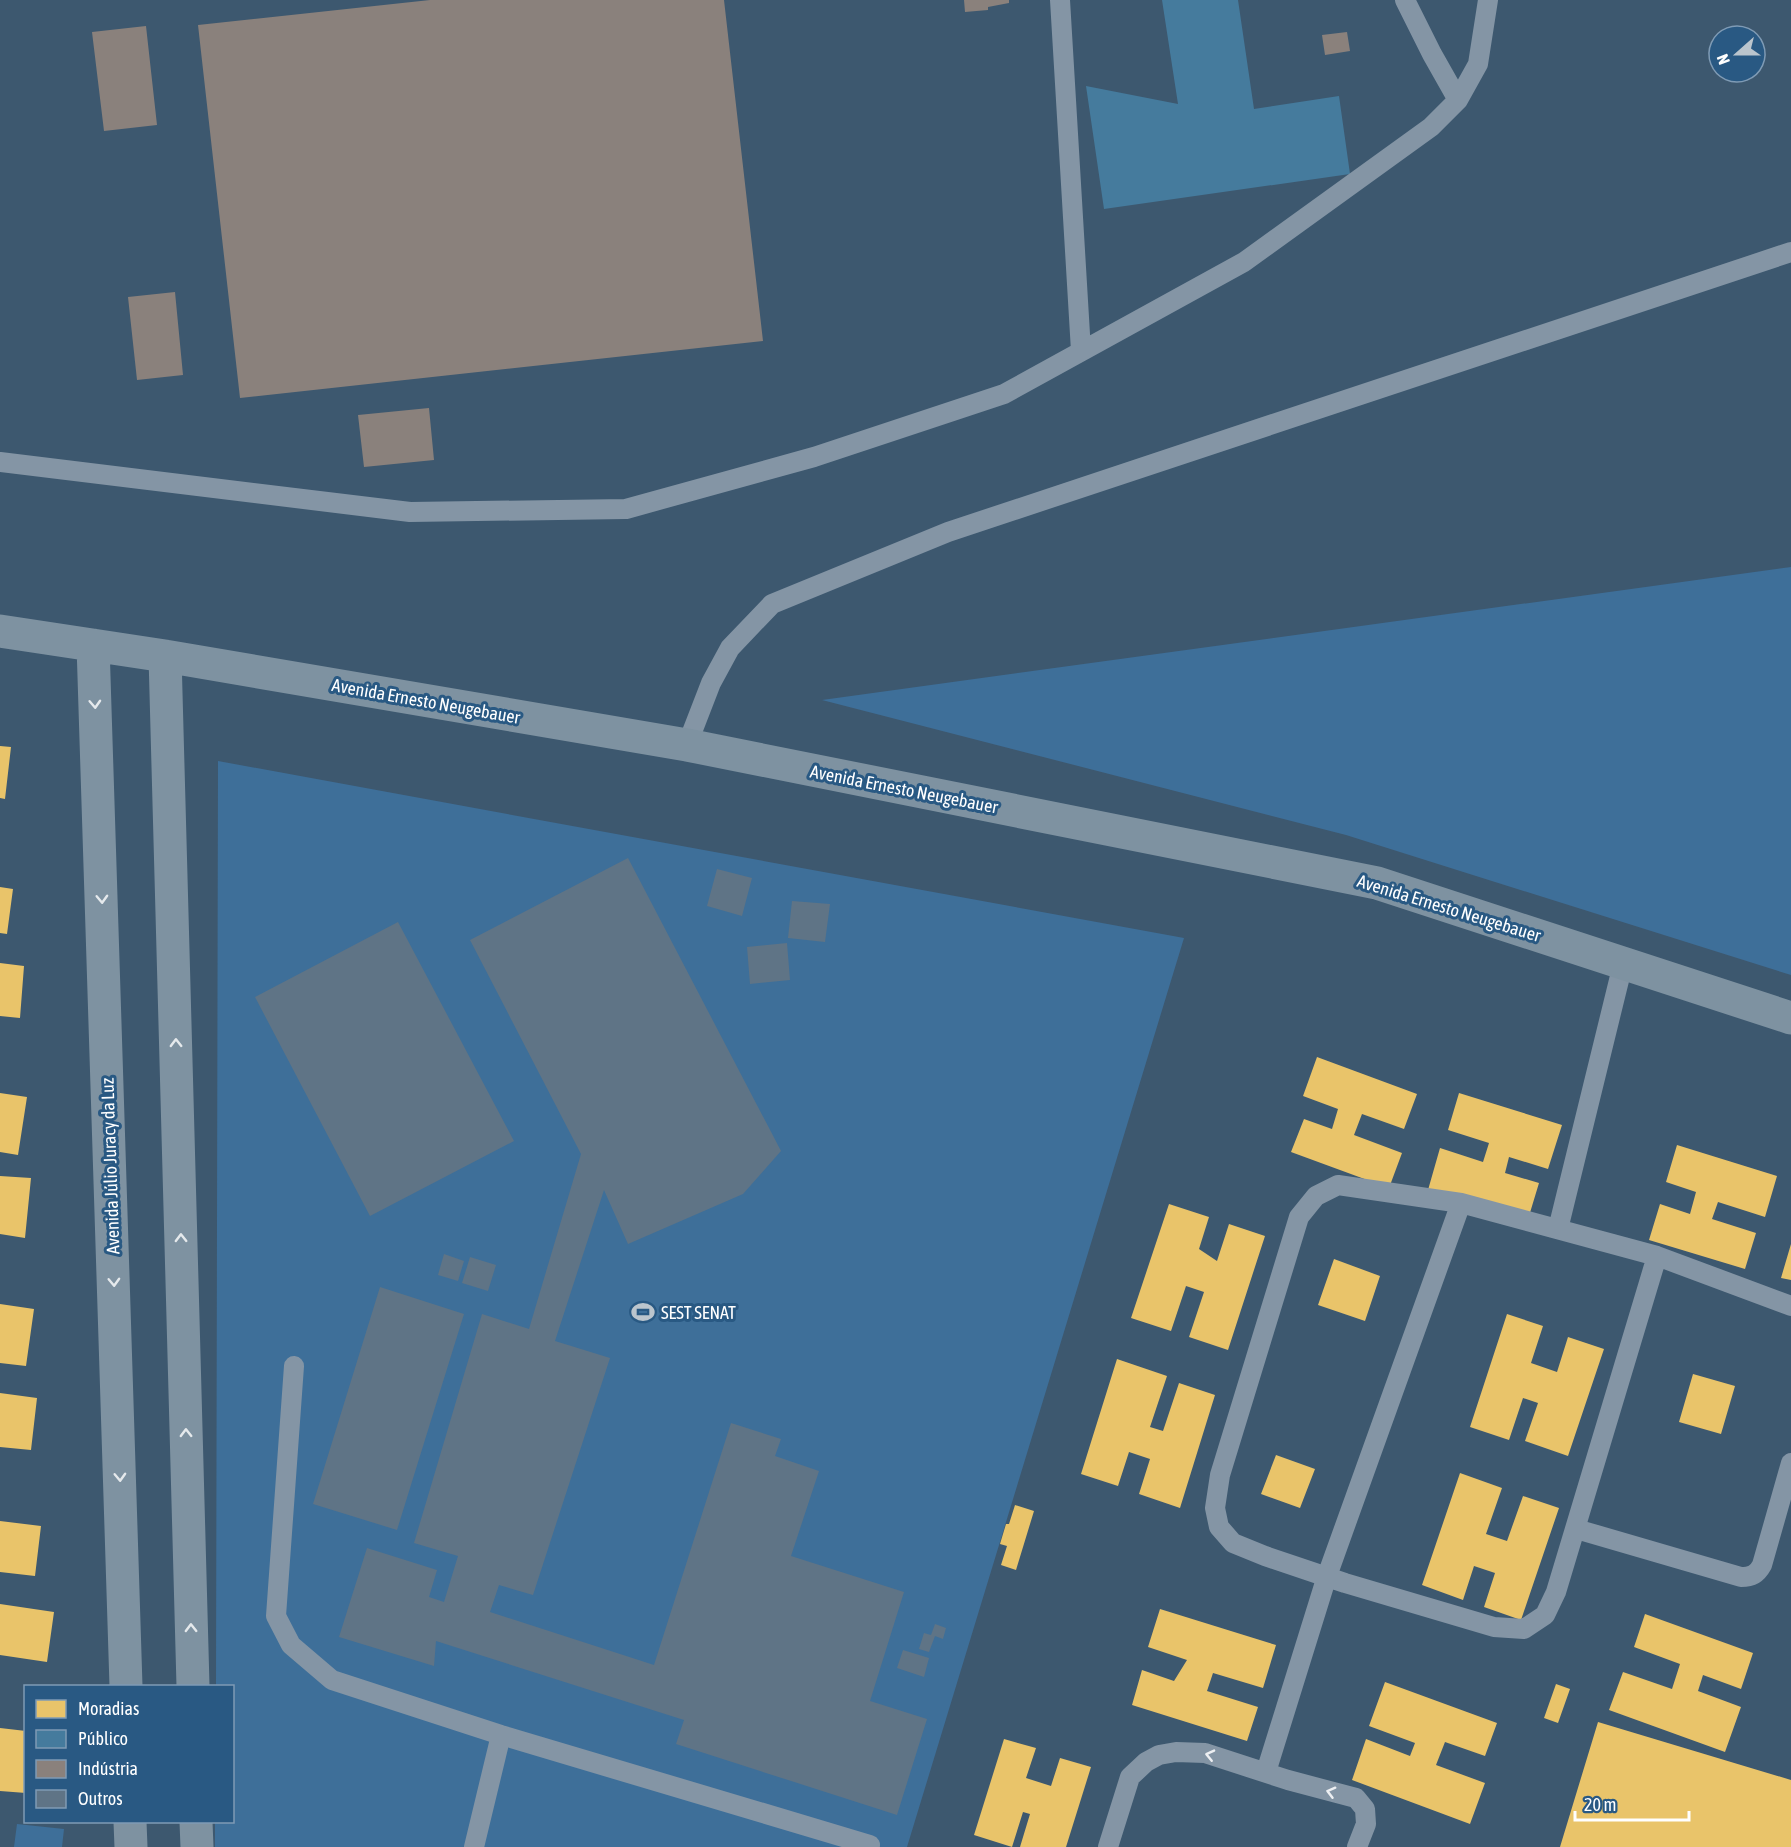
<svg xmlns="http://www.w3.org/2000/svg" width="1791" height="1847" viewBox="0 0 1791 1847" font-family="'Asap Condensed',sans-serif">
<rect width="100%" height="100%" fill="#3d586f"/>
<path fill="#3e6f99" d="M1791 567V975L1346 835 822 700Z
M218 761 1184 938 907 1847H215V1822H232V1686H216Z
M17 1824 64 1829 62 1847H14Z"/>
<path fill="#e9c46a" d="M0 746 11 747 5 799 0 798Z
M0 887 13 889 7 934 0 933Z
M0 963 24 966 20 1018 0 1016Z
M1317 1057 1417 1094 1404 1129 1362 1114 1354 1135 1402 1153 1389 1188 1291 1152 1304 1119 1332 1129 1338 1109 1303 1096Z
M0 1093 27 1097 18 1155 0 1152Z
M1459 1093 1562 1125 1548 1169 1509 1157 1505 1173 1539 1183 1529 1216 1428 1190 1440 1148 1483 1162 1489 1143 1448 1130Z
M1677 1145 1777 1176 1765 1217 1718 1202 1712 1219 1756 1233 1745 1269 1649 1240 1660 1204 1690 1214 1696 1192 1666 1182Z
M0 1176 31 1178 25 1238 0 1234Z
M1169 1204 1209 1217 1199 1249 1217 1261 1229 1224 1265 1236 1228 1350 1189 1337 1204 1292 1186 1286 1171 1331 1131 1318Z
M1791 1244V1280L1781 1278Z
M1334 1259 1380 1276 1365 1321 1318 1305Z
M0 1304 34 1309 26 1366 0 1363Z
M1507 1314 1543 1326 1531 1363 1557 1372 1568 1337 1604 1349 1568 1456 1525 1441 1538 1403 1523 1398 1509 1440 1470 1427Z
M1117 1359 1167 1376 1150 1427 1163 1431 1179 1383 1215 1395 1180 1508 1139 1494 1150 1459 1129 1452 1118 1486 1081 1474Z
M1693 1374 1735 1386 1721 1434 1679 1422Z
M0 1393 37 1398 31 1450 0 1447Z
M1276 1455 1315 1469 1300 1508 1261 1494Z
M1460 1473 1502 1488 1486 1534 1507 1541 1523 1496 1559 1508 1521 1620 1484 1607 1495 1573 1474 1566 1463 1600 1422 1585Z
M1015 1505 1034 1511 1016 1570 1001 1565 1007 1546 1000 1544 1006 1524H1009Z
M0 1521 41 1526 35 1576 0 1572Z
M0 1604 54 1612 47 1662 0 1655Z
M1160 1609 1276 1645 1263 1688 1213 1673 1207 1691 1258 1707 1247 1741 1132 1705 1142 1670 1174 1681 1187 1660 1148 1647Z
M1645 1614 1753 1653 1741 1689 1703 1675 1698 1691 1741 1707 1725 1752 1609 1710 1623 1672 1672 1689 1680 1664 1634 1647Z
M1385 1682 1497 1723 1485 1756 1445 1742 1436 1765 1485 1783 1470 1824 1352 1780 1366 1739 1410 1756 1415 1743 1369 1726Z
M1556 1684 1570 1689 1558 1723 1544 1718Z
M1598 1722 1791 1780V1847H1560Z
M0 1728 26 1731V1793L0 1791Z
M1004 1739 1036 1748 1026 1778 1051 1786 1060 1758 1091 1767 1066 1847H1020L1030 1814 1023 1812 1012 1847 974 1835Z"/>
<path fill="#457b9d" d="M1162 0H1238L1254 109 1339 96 1350 174 1104 209 1086 86 1178 104Z"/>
<path fill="#8a817c" d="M430 0H724L763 341 240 398 198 25Z
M964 0H1009V3L988 7V10L965 12Z
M146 26 157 125 104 131 92 32Z
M1347 32 1350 51 1325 55 1322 35Z
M175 292 183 375 137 380 128 297Z
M429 408 434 460 364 467 358 415Z"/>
<path fill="#5f7486" d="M628 858 781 1151 743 1194 628 1244 604 1190 555 1341 610 1358 533 1595 499 1585 490 1612 654 1665 731 1423 781 1439 775 1456 819 1471 791 1556 904 1592 870 1701 927 1719 897 1815 676 1744 684 1720 436 1641 434 1666 339 1637 367 1548 437 1570 429 1597 444 1602 458 1556 414 1543 482 1314 529 1329 581 1154 470 940Z
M717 869 752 878 742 916 707 906Z
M792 901 830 904 825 942 788 938Z
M398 922 514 1141 370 1216 255 997Z
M787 943 790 980 750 984 747 947Z
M444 1254 464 1261 458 1281 438 1275Z
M470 1257 496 1265 488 1291 462 1283Z
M380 1287 464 1314 397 1530 313 1504Z
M935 1624 946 1628 943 1639 935 1636 929 1652 919 1649 924 1633 931 1635Z
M903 1650 929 1658 924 1677 897 1668Z"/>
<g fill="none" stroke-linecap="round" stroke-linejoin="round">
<path stroke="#8495a5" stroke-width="20" d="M1060 0 1081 351
M1405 0 1432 54 1458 100
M0 462 410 512 626 509 814 457 1004 394 1244 262 1431 127 1458 100 1478 64 1488 0
M687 745 711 683 730 648 772 604 948 532 1791 252
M1558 1229 1623 964
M1657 1256 1556 1592 1545 1615 1524 1629 1494 1627 1345 1583 1265 1556 1233 1543 1219 1527 1215 1508 1220 1475 1299 1217 1316 1196 1338 1185 1461 1203 1657 1256 1791 1306
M294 1366 276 1616 291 1645 332 1680 501 1735 870 1845
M1576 1529 1741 1577C1752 1577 1757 1574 1762 1565L1791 1463
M1266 1772 1327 1576 1461 1203
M474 1847 501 1735
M1108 1847 1130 1777 1146 1762 1159 1755 1176 1752 1205 1753 1288 1780 1356 1798 1365 1809 1366 1824 1357 1847"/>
<path stroke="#7e92a1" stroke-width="33" d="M0 631 165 656 687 745 1377 883 1791 1018
M93 645 126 1686
M165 656 193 1686
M130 1822 131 1847
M196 1822 197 1847"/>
</g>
<defs><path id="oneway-chevron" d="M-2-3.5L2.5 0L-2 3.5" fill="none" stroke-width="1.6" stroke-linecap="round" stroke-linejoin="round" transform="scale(1.5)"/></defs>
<g stroke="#e5e9ec">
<use href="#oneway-chevron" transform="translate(95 704) rotate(87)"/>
<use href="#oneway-chevron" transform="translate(102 899) rotate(88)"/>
<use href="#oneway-chevron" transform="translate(176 1043) rotate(-91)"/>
<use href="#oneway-chevron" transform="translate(181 1238) rotate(-91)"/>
<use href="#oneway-chevron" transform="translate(114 1282) rotate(88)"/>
<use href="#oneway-chevron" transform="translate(186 1433) rotate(-91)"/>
<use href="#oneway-chevron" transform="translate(120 1477) rotate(88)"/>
<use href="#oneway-chevron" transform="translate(191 1628) rotate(-91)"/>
</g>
<g stroke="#edeff2">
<use href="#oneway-chevron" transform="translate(1210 1755) rotate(-167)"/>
<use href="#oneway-chevron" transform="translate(1331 1792) rotate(-165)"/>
</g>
<defs>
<g id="stadium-bare" transform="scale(1.8)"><path d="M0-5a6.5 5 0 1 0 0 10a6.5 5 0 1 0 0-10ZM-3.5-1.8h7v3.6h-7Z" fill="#bbc5cd" stroke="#295983" stroke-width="2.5" paint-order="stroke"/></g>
</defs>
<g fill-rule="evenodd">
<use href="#stadium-bare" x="643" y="1312"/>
</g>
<g text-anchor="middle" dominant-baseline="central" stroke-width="6" stroke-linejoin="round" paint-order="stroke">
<g font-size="18" fill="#fff" stroke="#295983">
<text transform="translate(426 701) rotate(10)">Avenida Ernesto Neugebauer</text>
<text transform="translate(904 789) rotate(11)">Avenida Ernesto Neugebauer</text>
<text transform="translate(1449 908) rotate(17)">Avenida Ernesto Neugebauer</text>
<text transform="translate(110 1166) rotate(-92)">Avenida Júlio Juracy da Luz</text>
</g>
<g font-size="18" fill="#fff" stroke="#295983" text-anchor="start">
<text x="661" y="1312">SEST SENAT</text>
</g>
</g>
<rect x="24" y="1685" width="210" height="138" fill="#295983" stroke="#7f9bb5" stroke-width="1.5"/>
<rect x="36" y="1700" width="30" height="18" fill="#e9c46a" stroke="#7f9bb5" stroke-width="1.5"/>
<text x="78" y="1715" font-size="18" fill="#ffffff">Moradias</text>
<rect x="36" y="1730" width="30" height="18" fill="#457b9d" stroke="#7f9bb5" stroke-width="1.5"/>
<text x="78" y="1745" font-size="18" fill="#ffffff">Público</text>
<rect x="36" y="1760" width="30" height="18" fill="#8a817c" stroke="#7f9bb5" stroke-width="1.5"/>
<text x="78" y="1775" font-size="18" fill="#ffffff">Indústria</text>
<rect x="36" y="1790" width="30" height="18" fill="#5f7486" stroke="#7f9bb5" stroke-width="1.5"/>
<text x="78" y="1805" font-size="18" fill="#ffffff">Outros</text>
<g transform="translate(1737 54) rotate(249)"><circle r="28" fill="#295983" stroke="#7f9bb5" stroke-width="1.5"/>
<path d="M0-4.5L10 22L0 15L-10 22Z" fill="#bbc5cd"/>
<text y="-9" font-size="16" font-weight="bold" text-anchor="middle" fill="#ffffff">N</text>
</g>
<path d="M1575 1811v9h114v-9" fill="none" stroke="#ffffff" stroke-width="3"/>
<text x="1584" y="1811" font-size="18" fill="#ffffff" stroke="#295983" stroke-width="4.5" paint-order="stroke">20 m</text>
</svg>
